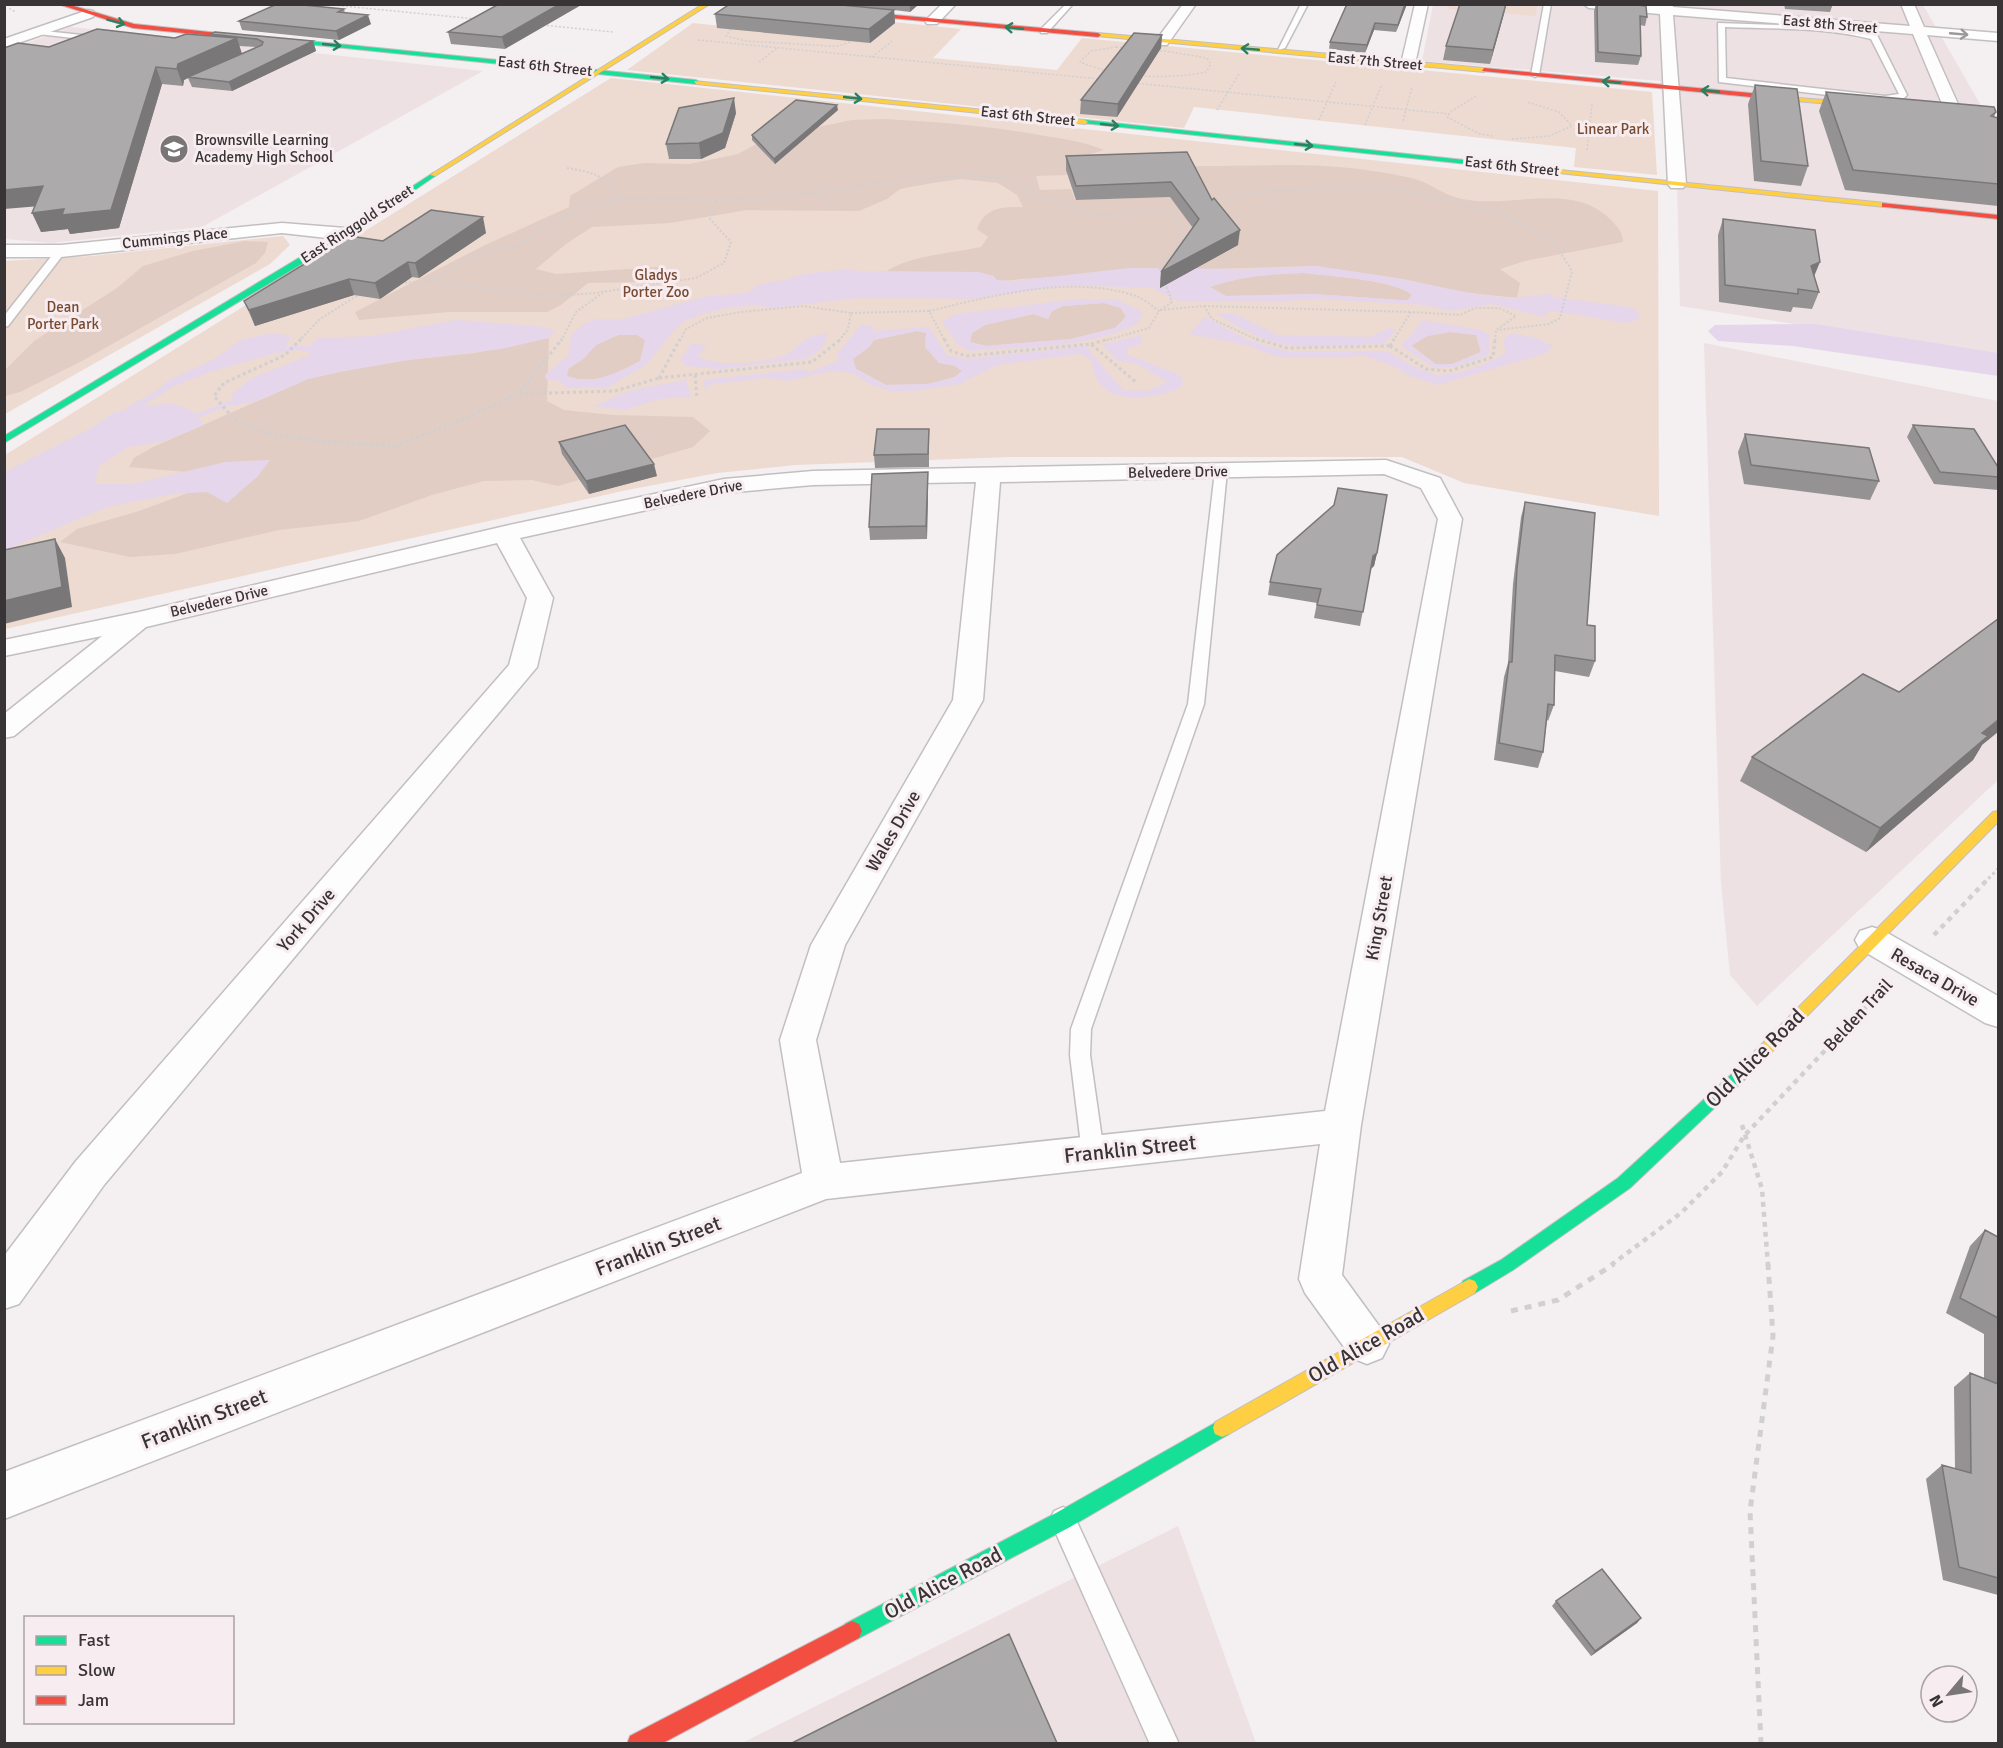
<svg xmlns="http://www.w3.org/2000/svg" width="2003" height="1748" viewBox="0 0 2003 1748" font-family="Signika,sans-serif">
<rect width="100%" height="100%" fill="#f4eff0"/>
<path fill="#eee1e4" d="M1433 5H1923L1990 121 1998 122V356L1680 306 1677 184 1660 81 1422 61Z
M71 27 483 71 202 227 51 243 5 239V51Z
M1704 343 1998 401V780L1757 1006 1730 975 1721 883Z
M1178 1526 1256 1743 740 1744Z"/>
<path fill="#eddad1" d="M1448 4 1537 6 1536 16 1447 9Z
M893 22 961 29 933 58 1057 70 1082 38 1652 92 1657 175 1574 167 1576 148 1194 107 1184 128 627 70 693 23 871 42Z
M611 78 1658 191 1659 516 1464 483 1402 457H1009L795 465 717 473 627 490 5 629V455Z
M283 236 290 245 270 264 5 414 4 261 91 256Z"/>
<path fill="#e2cdc5" d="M884 119C938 122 992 126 1045 136 1065 139 1085 142 1104 150L1068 161 1067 175 1036 176 1040 190 1071 189 1075 200 1200 196 1186 166C1247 167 1310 161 1372 171 1387 173 1406 176 1421 181 1433 186 1445 195 1458 198 1507 211 1571 179 1611 220 1618 228 1622 231 1623 242L1525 261 1500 269 1520 283 1517 298 1453 291 1403 279 1315 266 1176 270 1022 279 970 284 925 293 891 289 882 275C902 256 954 253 981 247L988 237 977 229C985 207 1002 207 1023 207L1017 195 998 183 961 179 933 183 900 189 887 199 859 211 747 210 670 223 592 227 566 244 536 269 556 274 659 267 668 273 638 282 588 283 561 305 547 312H449L359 320 355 312 483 246 569 207 570 196 618 167 644 163 689 164 738 154 760 142 818 127 852 120Z
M245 241 268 242 265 253 256 263 82 361 20 392 5 396V370L34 341 117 288 143 266 193 251Z
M1304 273C1328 276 1396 280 1412 295L1408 300H1401L1313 294 1226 296 1210 287C1240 276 1272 274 1304 273Z
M1104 303 1121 308 1126 317 1115 328 1071 339 986 346 970 342 972 333 985 325 1033 314 1048 319 1052 311 1063 306Z
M917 331 927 333 939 362 955 365 963 370 955 377 928 384 886 385 856 369 852 359 869 347 874 340Z
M1450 332 1476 335 1481 352 1452 364 1436 365 1411 345 1427 336Z
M618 335H637L645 340 640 361C618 373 592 386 567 376L568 369 583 359 596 345Z
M549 338 547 401 564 410 613 415 693 417 710 431 693 447 558 486 532 480 484 481 432 495 359 521 279 530 175 554 130 557 60 542 77 529 139 511 234 476 129 467 134 458 153 447 308 379 344 371 408 360 475 353Z"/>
<path fill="#e5d6ec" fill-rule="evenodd" d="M1315 266C1343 270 1373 274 1401 279 1453 288 1498 305 1551 293L1548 313 1544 317 1492 304 1449 311 1425 305 1318 299 1267 302H1180L1152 288 1067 285 969 299 927 298 883 285 880 273 1013 281 1130 268 1248 269ZM1304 273C1327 276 1396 280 1412 295L1408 300H1401L1313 294 1226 296 1210 287C1240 276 1272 274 1304 273Z
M848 269C862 271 865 277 868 291L855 297 806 300 727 308 702 314 687 320 676 328 647 364 609 387 567 388 559 381 546 379 545 375 568 356 571 335 585 323 596 319H623L708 296 741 294 804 274ZM618 335H637L645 340 640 361C618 373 592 386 567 376L568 369 583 359 596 345Z
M1078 299H1115L1143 312 1138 323C1088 349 1026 346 970 351L957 344 942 321 956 314ZM1104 303 1121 308 1126 317 1115 328 1071 339 986 346 970 342 972 333 985 325 1033 314 1048 319 1052 311 1063 306Z
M1216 313H1233L1278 335 1369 337 1390 328 1396 330 1385 343C1355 345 1317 348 1288 345 1263 342 1236 326 1216 313Z
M1205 317 1250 341 1287 351H1386L1417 368 1436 375 1459 373 1494 360 1506 353 1503 340 1512 333 1536 338 1553 346 1546 353 1438 385 1409 376 1393 366 1363 355 1345 358 1277 357 1246 345 1189 334Z
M456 320 535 326 555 330 549 338 501 349 408 360 344 371 308 379 260 400 235 406 232 403 231 395 252 378 310 355 313 342 318 338 373 336Z
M1423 320 1481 330 1490 335 1488 355 1455 367H1433L1401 346ZM1450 332 1476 335 1481 352 1452 364H1436L1411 346 1427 336Z
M1815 324 1998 353V376L1793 346 1718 341 1708 331 1715 325Z
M873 325 874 331 929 327 947 355 966 359 1088 346 1091 353 1123 390 1148 391 1167 382 1137 364 1116 360 1103 345 1141 335 1142 344 1127 348 1128 355 1177 374 1183 379 1181 387C1159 398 1111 406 1097 379 1094 373 1093 366 1091 360L1079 354 997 365 960 384 912 391H890L869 384 853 373 831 371 787 381 765 378 714 384 708 385 706 392 703 380 802 369 810 372 840 360 836 355 860 326ZM917 331 926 333 925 347 939 363 955 366 962 371 955 377 928 384 886 385 856 369 853 359 869 347 874 340Z
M273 333 291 336 285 348 279 352 210 372 154 394 169 380 214 359 243 339Z
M828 333C824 349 818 353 804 359L718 369 685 366 681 359 691 344 707 345 698 356C714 367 763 364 782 356 795 351 795 347 805 340 810 336 821 335 828 333Z
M686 380 691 397 658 399 626 410 593 406 632 390Z
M174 404 193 411 204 425 162 442 128 447 99 466 95 484H134L225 462 270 460 258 476 227 503 207 492 172 494 107 507 5 550V472L95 426 113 413 147 405Z"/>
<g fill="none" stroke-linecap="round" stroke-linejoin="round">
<path fill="#e5d6ec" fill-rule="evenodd" d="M291 346H312L330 351 326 353 298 350 270 354 266 352Z
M166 385 173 387 134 411 124 425H118L117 423 128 407Z
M229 401 236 403 200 417 193 415Z"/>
<path fill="#e5d6ec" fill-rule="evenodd" d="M1549 296 1627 307 1636 310 1640 315 1636 320 1627 323 1540 309 1536 304 1540 299Z"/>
<path fill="#e5d6ec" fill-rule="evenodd" d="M866 271 979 272 994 276 1000 285 994 294 979 298 866 297 770 308 755 304 749 295 755 286 770 282Z"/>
<g stroke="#c3bfc0" stroke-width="3">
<path id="lane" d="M1066 4H1073L1047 33H1041V29Z
M1301 4H1308L1285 48 1278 50Z
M1544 4H1551L1539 75 1535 77 1531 75Z
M1782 18 1786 20V25L1857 31 1877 35 1907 95 1903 99 1885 102 1719 82 1718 23 1779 25 1778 20ZM1725 27C1773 29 1824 27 1871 39L1899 94 1885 96 1726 78Z
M35 30 82 35 86 37 82 39 38 34H35Z
M57 249 66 251 8 326 4 327V316Z
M1221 467 1227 471 1204 704 1091 1029 1090 1055 1104 1153 1101 1159 1093 1162 1085 1159 1082 1153 1070 1055 1071 1029 1188 704 1215 471Z
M1063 1507 1072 1511 1179 1744H1150L1050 1520 1054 1511Z"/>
</g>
<g stroke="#c3bfc0" stroke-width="3">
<path id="street" d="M942 4H956L937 24H927L925 21Z
M1183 4H1196L1167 45H1157L1155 42Z
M1415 4H1428L1415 64 1408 68 1401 64Z
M1583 4H1673V7L1910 26 1901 4H1914L1924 27 1998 33V41L1927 35 1962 113 1954 118 1946 113 1913 34 1673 15 1686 184 1683 188H1671L1668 184 1660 14 1589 8Z
M88 10 93 11 95 14 93 17 4 48V39Z
M282 223 345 228 351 230 354 234 351 238 345 240 282 233 61 257H4V245H61Z
M1386 460 1440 478 1462 519 1361 1125 1342 1275 1382 1330 1389 1344 1382 1358 1367 1364 1352 1358 1305 1293 1299 1279 1320 1144 826 1199 4 1519V1472L802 1173 780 1040 811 945 953 700 976 482 813 485 724 493 520 538 553 598 537 667 104 1185 19 1304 4 1309V1256L76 1161 509 665 527 598 497 543 146 627 14 736 4 738V714L102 636 4 656V640L139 612 505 526 724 479 813 471ZM1384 474 1421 488 1438 519 1325 1111 840 1163 816 1040 845 945 983 700 1000 482Z
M1872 927 1884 931 1998 996V1027L1985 1023 1860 949 1855 940 1860 931Z"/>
</g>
<g stroke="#c3bfc0" stroke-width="2">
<path id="fast" d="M308 41 696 80 699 82 696 84 306 44Z
M1085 120 1560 170 1563 172 1560 174 1083 123Z
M433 173 435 176 348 236 4 443V436L342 232Z
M1740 1069 1745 1071 1748 1075 1745 1079 1630 1188 1513 1270 1475 1293 1469 1295 1463 1293 1460 1287 1463 1281 1501 1260 1618 1178 1735 1071Z
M1222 1419 1229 1422 1231 1428 1229 1434 1070 1527 859 1638 852 1641 845 1638 842 1631 845 1624 1056 1513Z"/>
</g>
<g stroke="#c3bfc0" stroke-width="2">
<path id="slow" d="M703 4H710L435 176 430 175Z
M1098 33 1484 68 1487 70 1484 72 1096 36Z
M694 81 1085 120 1088 122 1085 124 696 84Z
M1759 95 1865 103 1868 105 1865 107 1761 98Z
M1560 170 1885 203 1889 205 1885 207 1558 173Z
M1998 811V822L1745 1079 1740 1081 1735 1079 1732 1075 1735 1071 1993 812Z
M1469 1279 1475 1281 1478 1287 1475 1293 1229 1434 1222 1437 1215 1434 1213 1428 1215 1422Z"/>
</g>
<g stroke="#c3bfc0" stroke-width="2">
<path id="jam" d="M58 4H67L134 24 311 43 308 45 133 28Z
M850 11 1098 33 1101 35 1098 37 848 14Z
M1484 68 1761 94 1764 96 1761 98 1482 71Z
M1882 203 1998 215V219L1885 207H1882Z
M852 1621 859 1624 862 1631 859 1638 661 1744H627L630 1736Z"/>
</g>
<path stroke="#d1d0d0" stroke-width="1.5" stroke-dasharray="2 2" stroke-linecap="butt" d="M10 4V9L16 12
M322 4 476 19
M543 25 613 32
M731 29 726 36 746 41 830 46H839L852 41
M698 40 1100 79
M1116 47 1165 51 1207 58 1211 64 1206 72C1165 80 1118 78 1080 62L1091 51Z
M872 57 892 41
M759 62 777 48
M1134 83 1450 114
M1476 96 1452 111 1447 117 1480 134 1493 136
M1217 110 1240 72
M1319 120 1336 82
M1403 121 1412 87
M1365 125 1382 84
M1590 127 1646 133
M1512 139 1549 136 1572 126 1559 112 1527 102
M1587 150 1592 104"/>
<path stroke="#d1d0d0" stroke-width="2" stroke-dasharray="2 2" stroke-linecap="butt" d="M567 168C595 173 606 175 621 200
M670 198 716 201 710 219 731 242 724 263 696 278 595 293 553 296 430 281 478 254 519 246 549 224 580 208 627 199Z
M716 201 813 193 876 183 964 175 1013 179 1033 195 1100 215 1174 210 1184 236 1160 269 1172 302 1159 311
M1212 201 1255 192 1386 186 1505 215 1555 244 1572 271 1560 318 1549 324 1497 330
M401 283 430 281
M1204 306 1411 312
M1160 310 1204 306 1212 319 1260 341
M929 311C993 296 1070 274 1136 296 1144 299 1152 306 1159 311L1149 328 1104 341
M851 313 929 311 945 341
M299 341 320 319 360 294
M561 341 576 312 605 291
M680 341 686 329 707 318 741 312 803 306 851 313 848 329 839 341
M1393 341 1411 312 1460 315 1475 308H1499L1516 316 1496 330 1495 341"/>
<path stroke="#d1d0d0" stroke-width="3" stroke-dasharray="3 3" stroke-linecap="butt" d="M301 339 285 355 224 383 214 396 233 418 259 431 315 441 395 446 459 421 518 394 562 339
M944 339 951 351 966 356 1091 344 1137 383
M1256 339 1287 348 1390 346
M1091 344 1109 339
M1390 346 1426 369 1449 371 1493 357 1495 339
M1390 346 1394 339
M695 375 697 398
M659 378 680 339
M659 378 812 362 841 339
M519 394 615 391 659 378
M1984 883 1998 869"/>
<path stroke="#d1d0d0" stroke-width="4.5" stroke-dasharray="5 5" stroke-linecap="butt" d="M1934 935 1986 881
M1742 1125 1762 1189 1768 1265
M1611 1265 1681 1213 1722 1172 1744 1136 1886 986"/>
<path stroke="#d1d0d0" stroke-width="5" stroke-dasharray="7 7" stroke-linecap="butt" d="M1511 1311 1558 1300 1614 1264
M1761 1744 1750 1511 1773 1336 1768 1264"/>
<use href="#lane" fill="#fdfdfd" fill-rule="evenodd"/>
<use href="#street" fill="#fdfdfd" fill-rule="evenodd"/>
<use href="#fast" fill="#16e098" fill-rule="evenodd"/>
<use href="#slow" fill="#ffcf43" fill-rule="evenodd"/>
<use href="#jam" fill="#f24e42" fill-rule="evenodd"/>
</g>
<path fill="#959293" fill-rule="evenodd" d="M499 4 505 49 451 44 448 32Z
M832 4H919L910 12 894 10 895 23 870 43 717 28 715 14Z
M1407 4 1396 32 1374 30 1365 53 1329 49 1330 42Z
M1506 4 1490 64 1443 60 1446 46Z
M1596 4H1628L1647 17 1645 26 1640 25 1641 56 1638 65 1595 62 1594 11Z
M1784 4H1833L1830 12 1785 9Z
M344 9 345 13 371 24 339 40 242 30 239 21Z
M210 34 313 41 316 51 232 91 192 87 188 78 184 80 183 86 162 84 119 228 70 234 68 229 41 232 35 206 49 47 211 36ZM239 46 256 47 242 54Z
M1162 35 1161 48 1117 117 1080 114 1081 100Z
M1755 85 1808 166 1801 186 1754 181 1748 104Z
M1826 92 1996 112 1994 117 1998 120V206L1845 190 1819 111Z
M838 110 775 164 752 140V135Z
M736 113 725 148 701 159H669L666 144Z
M1187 152 1212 200 1238 245 1160 288 1161 272 1193 228 1170 197 1076 200 1066 170V156Z
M1723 219 1814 276 1819 292 1812 309 1793 307 1791 312 1719 302 1718 235Z
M486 233 419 278 412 277 380 299 354 295 255 326 244 301 383 241Z
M1913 425 1998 467V490L1934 484 1907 437Z
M929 429V467L875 468 874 455Z
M1745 434 1879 481 1870 500 1744 484 1738 452Z
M559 442 657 476 589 494 562 454Z
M928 485 927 539 870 540 869 527Z
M1525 502 1587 625 1595 661 1589 677 1555 671 1554 705 1548 721 1547 720 1543 752 1538 768 1494 760 1504 677 1508 663 1513 584 1521 517Z
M1377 553 1374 566 1371 568 1360 626 1314 618 1317 603 1268 595 1270 582Z
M1982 745 1973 760 1866 852 1740 781 1752 757Z
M1985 1230 1998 1237V1595L1943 1580 1926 1479 1942 1465 1955 1469 1954 1387 1970 1373 1984 1378V1334L1946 1313 1970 1246Z
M1556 1601 1641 1618 1637 1623 1591 1656 1552 1606Z"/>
<path fill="#797778" d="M560 4H583L505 49 502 37Z
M910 4H919L910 12Z
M1405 4H1407L1396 32 1398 25Z
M1506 4 1504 14 1490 64 1493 50Z
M894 10 895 23 870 43 869 29Z
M368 15 371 24 339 40 336 31Z
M1375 23 1374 30 1365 53 1367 45Z
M1162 35 1161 48 1117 117 1118 104Z
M237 38 242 54 188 77V78L184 80 183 86 177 69 178 64Z
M313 41 316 51 232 91 229 82Z
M156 67 162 84 119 228 70 234 68 229 41 232 32 213 64 209Z
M734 98 736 113 725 148 701 159 699 143Z
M837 105 838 110 775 164 774 159Z
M43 186 52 205 4 209V190Z
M483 217 486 233 419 278 415 263Z
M1240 230 1238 245 1160 288 1161 272Z
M408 262 412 277 380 299 375 283Z
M1820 262 1813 279 1811 266Z
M349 279 354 295 255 326 249 310Z
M654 464 657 476 589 494 586 481Z
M928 472V485L927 539 926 526Z
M55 539 65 558 72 607 4 624V601Z
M1377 553 1374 566 1371 569 1373 556Z
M1998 720V732L1982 745 1973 760 1866 852 1880 828 1982 733Z
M1641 1618 1637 1623 1591 1656 1595 1651Z"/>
<path fill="#adaaab" stroke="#797778" stroke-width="1.5" d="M277 4H293L344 9 338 12 368 15 336 31 239 21Z
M499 4H560L502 37 448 32Z
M730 4H831L894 10 869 29 715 14Z
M1347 4H1405L1398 25 1375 23 1367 45 1330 42Z
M1460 4H1506L1493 50 1446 46Z
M1597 4H1628L1646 6 1647 17 1640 16 1641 56 1598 52Z
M97 29 175 38 186 34 237 38 178 64 177 69 156 67 111 210 62 215 64 209 32 213 43 186 4 190V48L18 43 49 47Z
M215 32 313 41 229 82 188 77 262 45 263 42 257 39 210 34Z
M1134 33 1162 35 1118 104 1081 100Z
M1755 85 1797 89 1808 166 1761 161Z
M1826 92 1994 107 1996 112 1991 116 1998 118V184L1853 170Z
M734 98 723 133 699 143 666 144 679 108Z
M796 100 837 105 774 159 752 135Z
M1187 152 1212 200 1214 198 1240 230 1161 272 1199 219 1171 182 1076 186 1066 156Z
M431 210 483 217 415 263 408 262 375 283 349 279 249 310 244 301 350 236 383 241Z
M1723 219 1815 230 1820 262 1811 266 1819 292 1798 289V294L1725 285Z
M625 425 654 464 586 481 559 442Z
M1913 425 1974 429 1998 467V477L1940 472Z
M877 429H929L928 454 874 455Z
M1745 434 1869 448 1879 481 1751 465Z
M928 472 926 526 869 527 872 474Z
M1338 488 1387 495 1377 553 1373 556 1363 612 1317 605 1321 589 1270 582 1277 555 1334 505Z
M1525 502 1595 513 1587 625 1595 626V661L1555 655 1554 705 1548 704 1543 752 1499 743 1509 662H1512L1517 568Z
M55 539 62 587 4 601V550Z
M1998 619V720L1982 733 1988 736 1880 828 1752 757 1863 674 1899 692Z
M1985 1230 1998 1237V1318L1960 1298Z
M1970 1373 1998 1384V1578L1959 1567 1942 1465 1971 1473Z
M1602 1569 1641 1618 1595 1651 1556 1601Z
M1009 1634 1057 1743H792Z"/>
<defs><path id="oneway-shaft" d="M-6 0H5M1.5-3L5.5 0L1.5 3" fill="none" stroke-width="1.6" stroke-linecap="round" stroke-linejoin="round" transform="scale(1.5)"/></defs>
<g stroke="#298161">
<use href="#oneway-shaft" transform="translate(116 22) rotate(15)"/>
<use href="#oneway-shaft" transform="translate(1014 28) rotate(-175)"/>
<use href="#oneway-shaft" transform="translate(332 45) rotate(6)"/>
<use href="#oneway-shaft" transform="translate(1250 49) rotate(-175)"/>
<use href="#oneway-shaft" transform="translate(660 78) rotate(6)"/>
<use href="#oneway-shaft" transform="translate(1611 82) rotate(-175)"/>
<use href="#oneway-shaft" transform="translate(1710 91) rotate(-175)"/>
<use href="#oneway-shaft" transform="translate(853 98) rotate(6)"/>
<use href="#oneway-shaft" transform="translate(1110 125) rotate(6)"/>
<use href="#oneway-shaft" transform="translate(1304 145) rotate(6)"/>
</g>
<use stroke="#9a9898" href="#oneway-shaft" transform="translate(1959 34) rotate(5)"/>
<defs>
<g id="school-disc" transform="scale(1.5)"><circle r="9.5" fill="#7a7576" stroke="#f7ecef"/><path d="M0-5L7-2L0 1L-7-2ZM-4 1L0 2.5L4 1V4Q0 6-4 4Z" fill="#fff"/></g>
</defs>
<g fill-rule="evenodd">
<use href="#school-disc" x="174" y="149"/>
</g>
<g text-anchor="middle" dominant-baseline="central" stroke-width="6" stroke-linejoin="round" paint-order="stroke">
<g font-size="15" fill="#383334" stroke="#f7ecef">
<text transform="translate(1830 24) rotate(5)">East 8th Street</text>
<text transform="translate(1375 61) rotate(5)">East 7th Street</text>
<text transform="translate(545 66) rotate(6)">East 6th Street</text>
<text transform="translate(1028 116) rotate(6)">East 6th Street</text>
<text transform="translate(1512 166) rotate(6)">East 6th Street</text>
<text transform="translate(357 224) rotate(-33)">East Ringgold Street</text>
<text transform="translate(175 238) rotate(-6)">Cummings Place</text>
<text transform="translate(1178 472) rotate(-1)">Belvedere Drive</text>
<text transform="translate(693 494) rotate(-11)">Belvedere Drive</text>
<text transform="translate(219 601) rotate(-13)">Belvedere Drive</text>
</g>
<g font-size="15" fill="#794a30" stroke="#f7ecef">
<text x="1613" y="129">Linear Park</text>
<text x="656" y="275">Gladys<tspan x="656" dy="17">Porter Zoo</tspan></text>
<text x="63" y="307">Dean<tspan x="63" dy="17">Porter Park</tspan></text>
</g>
<g font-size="15" fill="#383334" stroke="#f7ecef" text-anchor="start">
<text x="195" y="140">Brownsville Learning<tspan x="195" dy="17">Academy High School</tspan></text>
</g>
<g font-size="18" fill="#383334" stroke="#f7ecef">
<text transform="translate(893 831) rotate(-60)">Wales Drive</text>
<text transform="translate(1379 918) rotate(-80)">King Street</text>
<text transform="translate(306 920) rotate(-49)">York Drive</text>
<text transform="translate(1935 977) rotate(30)">Resaca Drive</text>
<text transform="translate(1858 1015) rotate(-47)">Belden Trail</text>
</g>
<g font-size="21" fill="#383334" stroke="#f7ecef">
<text transform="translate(1755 1058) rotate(-45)">Old Alice Road</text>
<text transform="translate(1130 1149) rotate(-6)">Franklin Street</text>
<text transform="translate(658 1246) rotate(-21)">Franklin Street</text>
<text transform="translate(1366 1345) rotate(-30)">Old Alice Road</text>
<text transform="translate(204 1419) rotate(-21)">Franklin Street</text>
<text transform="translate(943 1583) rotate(-28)">Old Alice Road</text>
</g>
</g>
<rect width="2003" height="1748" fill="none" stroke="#383334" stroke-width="12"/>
<rect x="24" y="1616" width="210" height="108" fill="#f7ecef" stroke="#aba2a4" stroke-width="1.5"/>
<rect x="36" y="1636" width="30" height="9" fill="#16e098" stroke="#aba2a4" stroke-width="1.5"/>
<text x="78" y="1646" font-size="18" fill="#383334">Fast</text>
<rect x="36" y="1666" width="30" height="9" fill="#ffcf43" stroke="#aba2a4" stroke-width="1.5"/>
<text x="78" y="1676" font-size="18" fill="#383334">Slow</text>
<rect x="36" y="1696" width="30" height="9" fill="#f24e42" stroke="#aba2a4" stroke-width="1.5"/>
<text x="78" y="1706" font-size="18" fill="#383334">Jam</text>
<g transform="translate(1949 1694) rotate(241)"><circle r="28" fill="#f7ecef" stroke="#aba2a4" stroke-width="1.5"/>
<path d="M0-4.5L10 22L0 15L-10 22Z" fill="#7a7576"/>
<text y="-9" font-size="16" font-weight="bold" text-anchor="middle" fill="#383334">N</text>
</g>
</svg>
